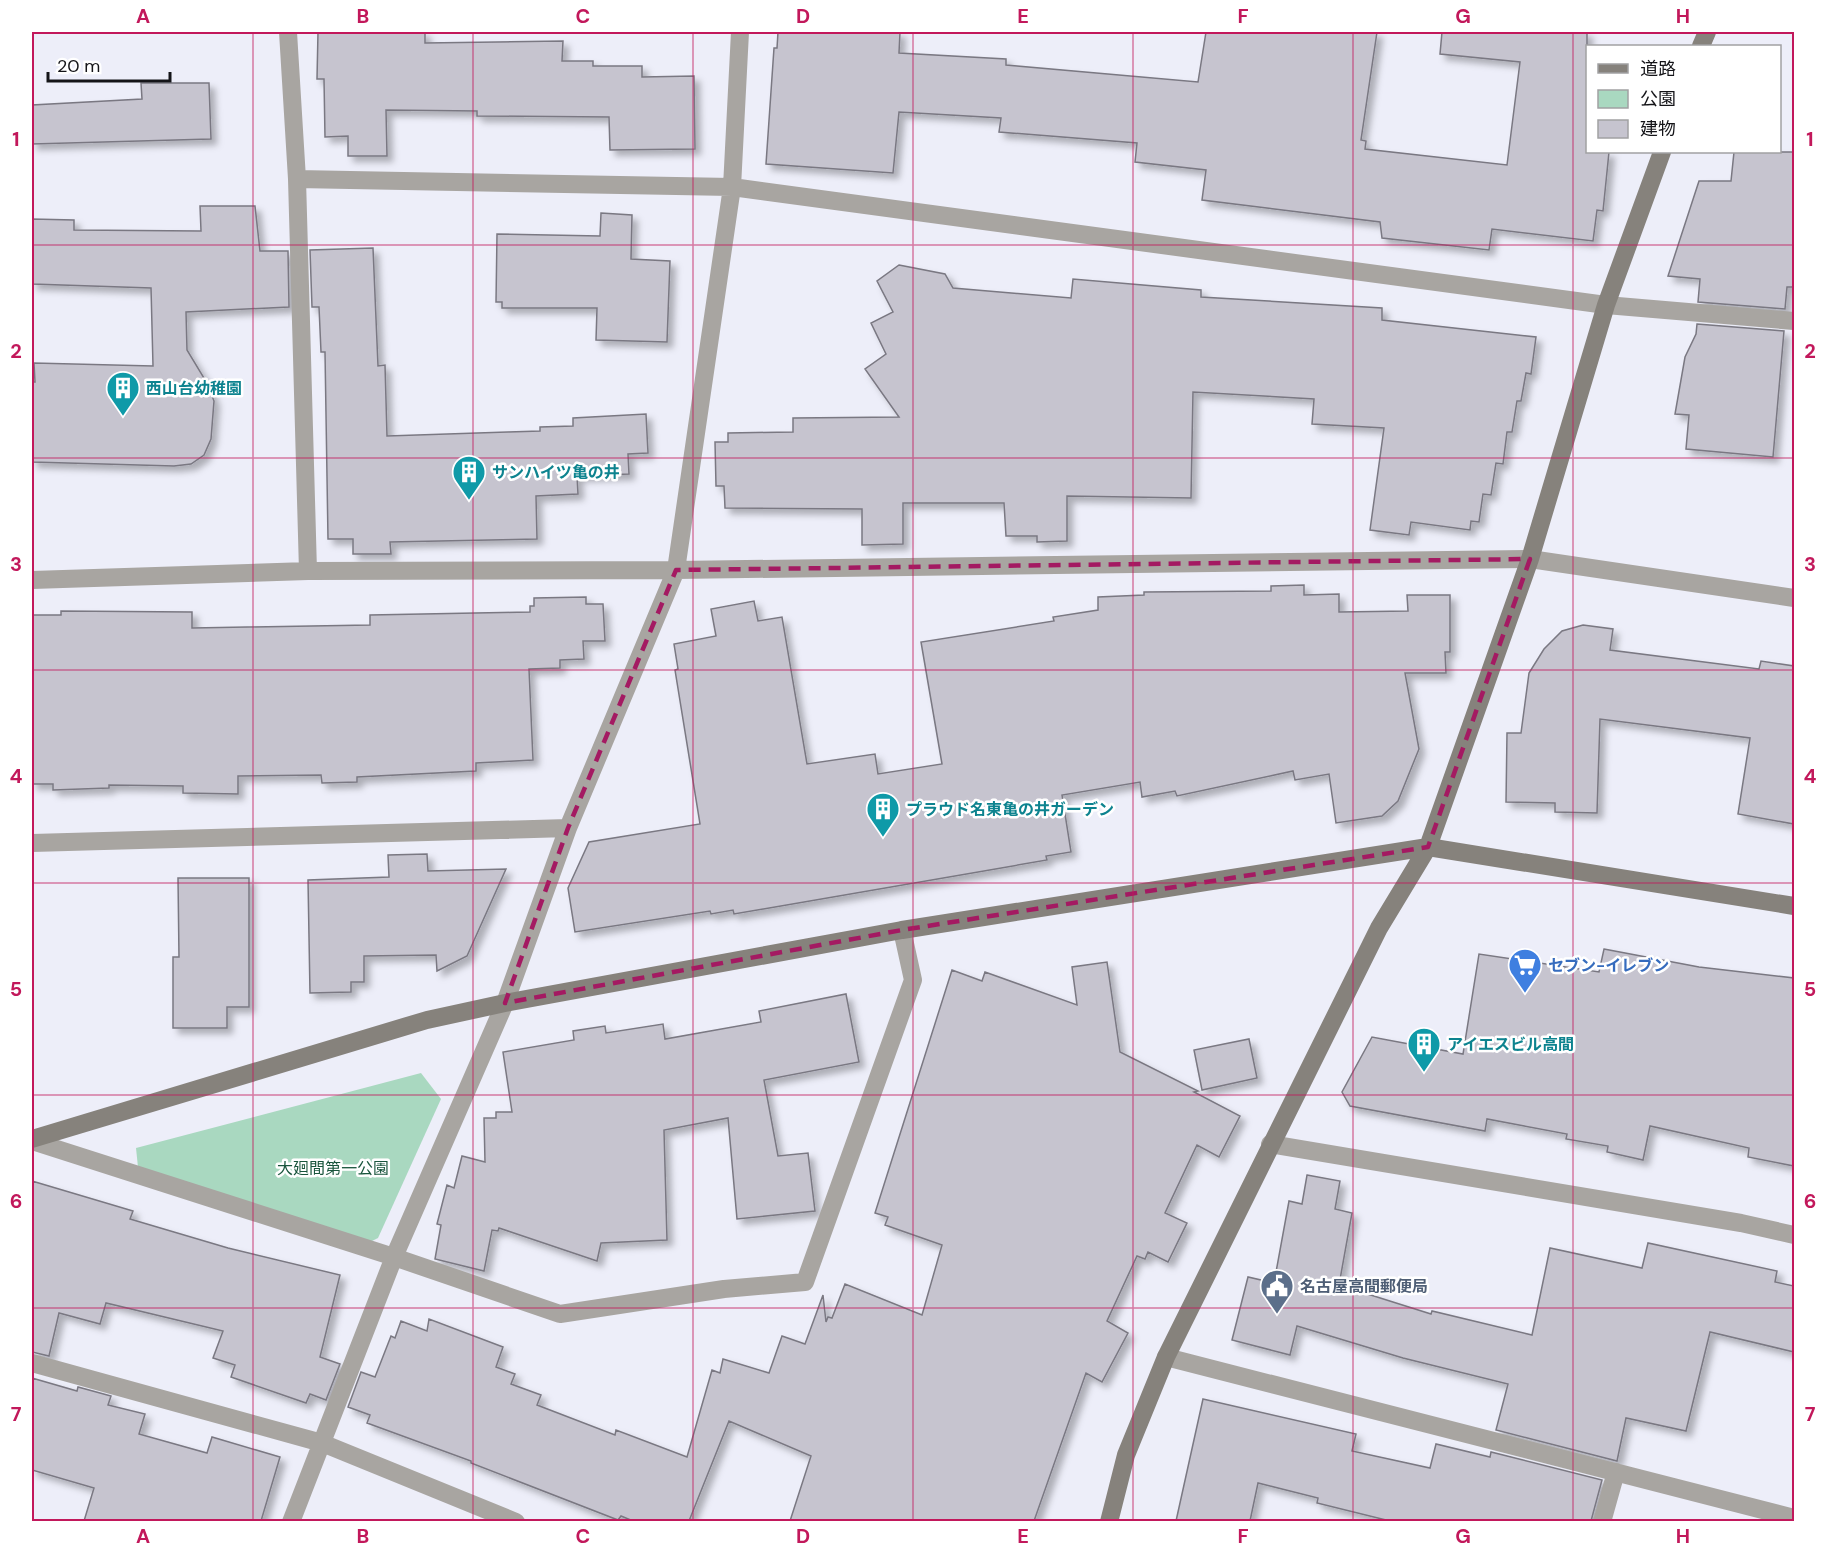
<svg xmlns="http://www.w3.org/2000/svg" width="1826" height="1553" viewBox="0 0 1826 1553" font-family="'DM Sans','Noto Sans JP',sans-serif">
<defs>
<filter id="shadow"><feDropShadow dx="5.5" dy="5.5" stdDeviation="3" flood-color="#0004"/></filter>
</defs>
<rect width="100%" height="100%" fill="#edeef9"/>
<path fill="#a9d8c0" d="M421 1073 441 1099 378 1238 356 1249 139 1177 136 1148Z"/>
<path fill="#c6c4cf" stroke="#7a7882" stroke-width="1.5" filter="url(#shadow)" d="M318 32H425V43L563 41 562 61H593V66H642V77L694 76 695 149 610 150 609 117 477 116V111L386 110 387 156H348V136L325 137 324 79H317Z
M778 32H900L899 53 1006 59V65L1198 82 1206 32H1377L1361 140 1366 141 1365 149 1507 165 1520 62 1440 54 1442 32H1587V152H1609L1603 211 1597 210 1593 241 1492 229 1489 250 1382 238 1380 222 1202 200 1206 170 1135 162 1137 143 999 132 1001 118 899 112 893 173 766 164 774 48H777Z
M141 83H209L211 139 32 144V105L142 99Z
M1734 152H1794V287H1787L1785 309 1698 302 1700 279 1668 276 1699 181H1731Z
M200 206H255L260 251H288L289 307 186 312 187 350 207 383 214 401 211 439 204 455 191 464 174 466 32 462V382H35L34 363 153 366 151 288 32 284V219L74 220V230L201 231Z
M601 213 632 215 631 259 670 261 667 342 596 340 597 308H502V302H496L497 234 600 236Z
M373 248 378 366 385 365 387 436 540 431V427L573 426V418L646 414 648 453 628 454 629 474 577 476 578 494 536 496 537 539 390 542 391 554H353V539H328L325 352H321L319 307H312L310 250Z
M899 265 945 274 953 288 1071 298 1073 279 1201 290V297L1382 308V320L1536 337 1531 374 1526 373 1521 401H1517L1512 432H1507L1503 464 1496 463 1491 495 1483 494 1479 522 1471 521 1470 530 1411 522 1409 535 1370 530 1384 428 1312 424 1314 399 1193 392 1191 498 1067 496V541L1037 542V536H1006L1004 503H903V544L862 545V509L725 508 724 486H716L715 442H728V433L793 432V418L899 417 865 369 886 354 871 323 893 312 877 281Z
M1697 324 1784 331 1773 457 1686 449 1689 415 1675 414 1685 357 1696 334Z
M1304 585V595L1339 594V612L1408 611 1407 595H1450V652H1445L1446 673H1405L1419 749 1398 801 1382 816 1336 823 1329 774 1295 780 1293 771 1177 796 1175 791 1142 797 1140 782 1062 795 1071 852 1046 856 1047 860 734 914 733 910 711 914 710 911 575 932 568 888 589 842 700 824 675 670 678 669 674 644 716 636 711 609 754 601 758 621 782 617 807 764 875 754 878 774 942 764 921 642 1054 621 1053 617 1098 610V597L1144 595V592L1271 591V586Z
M586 597V604H603L605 641H583L584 659 560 660V668L529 669 533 760 476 763V771L357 777V782L322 783 321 775 238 776V794L183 793V786L109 785V788L53 790V784H32V615H61V611L192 612V628L370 625V615L530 612V606H534V598Z
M1583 625 1613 629 1610 650 1759 669 1761 661 1794 666V824L1738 814 1750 738 1600 719 1597 813 1555 812V803L1506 802 1507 733H1521L1529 673 1544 649 1562 631Z
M427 854 428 871 506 869 467 956 437 971 436 955 364 956V982H351V992L310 993 308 880 389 877 388 855Z
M178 878H249V1007H227V1028H173V957H179Z
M1604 949 1699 967 1794 978V1166L1748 1157 1749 1148 1650 1126 1643 1160 1607 1152 1608 1146 1566 1139 1567 1134 1487 1119 1485 1131 1350 1106 1342 1092 1372 1037 1463 1054 1479 954 1599 972Z
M1107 962 1120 1052 1198 1091 1194 1092 1240 1116 1219 1157 1197 1145 1165 1213 1187 1223 1168 1262 1148 1252 1145 1259 1137 1256 1107 1321 1128 1333 1102 1382 1086 1373 1034 1521H790L811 1456 729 1421 689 1521H633L621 1516 618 1520 471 1463V1461L367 1423 370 1415 348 1407 361 1372 375 1377 391 1336 395 1338 401 1321 427 1331 429 1319 503 1347 496 1367 515 1374 511 1384 541 1395 537 1405 615 1435 616 1430 687 1457 712 1370 720 1373 723 1359 769 1373 782 1336 805 1344 823 1295 826 1322 828 1317 832 1318 845 1284 922 1315 942 1245 885 1225 888 1217 875 1213 952 970 982 981 985 972 1077 1005 1072 967Z
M846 994 859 1062 764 1080 778 1156 808 1153 815 1211 737 1219 728 1118 664 1130 667 1240 601 1243 597 1261 499 1228 498 1231 492 1230 484 1271 435 1259 441 1225 437 1224 447 1185 454 1188 462 1156 485 1162 484 1118H496V1112H512L503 1052 574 1040 573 1031 605 1026 606 1033 663 1024 665 1039 761 1022 759 1011Z
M1249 1039 1257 1078 1202 1090 1194 1050Z
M1307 1175 1340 1181 1335 1209 1352 1213 1339 1285 1431 1314 1432 1311 1532 1335 1550 1248 1642 1268 1648 1243 1777 1271 1775 1282 1794 1286V1352L1710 1332 1686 1431 1626 1418 1617 1461 1496 1430 1508 1384 1403 1358 1297 1326 1290 1355 1232 1340 1248 1277 1274 1283 1289 1201 1302 1204Z
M32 1181 133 1211 130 1219 228 1248 340 1275 320 1357 340 1364 326 1400 310 1394 306 1403 231 1377 235 1365 213 1358 223 1331 106 1303 100 1324 59 1313 49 1356 32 1352Z
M32 1378 77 1391 78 1387 111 1396 108 1405 145 1414 139 1434 207 1453 212 1437 280 1457 261 1521H84L94 1488 32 1470Z
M1203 1399 1356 1434 1352 1451 1430 1468 1436 1444 1490 1457 1491 1452 1602 1480 1591 1521H1390L1317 1503 1318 1498 1258 1483 1250 1521H1176Z"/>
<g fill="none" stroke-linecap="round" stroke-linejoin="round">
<path stroke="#a8a5a1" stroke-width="18" d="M288 32 297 179 308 571
M297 179 732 187 1606 305 1794 321
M32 580 308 571 676 570 1530 559 1794 598
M32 843 568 828
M32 1141 394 1257 560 1314 724 1289 805 1282 913 980 902 930
M1270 1144 1741 1223 1794 1235
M1166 1357 1794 1518
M32 1363 322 1443 516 1522
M291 1522 394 1257 505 1003 568 828 676 570 732 187 740 32
M1602 1522 1616 1472"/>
<path stroke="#86827c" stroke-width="18" d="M1701 46 1707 32
M32 1139 427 1020 505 1003 902 930 1428 847 1794 906
M1109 1522 1126 1455 1166 1357 1379 928 1428 847 1530 559 1606 305 1662 152"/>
</g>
<path fill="none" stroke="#a41a62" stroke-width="4.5" stroke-dasharray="12 8" stroke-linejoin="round" d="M1530 559 1428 847 902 930 505 1003 568 828 676 570Z"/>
<path fill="none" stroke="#c2185b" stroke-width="1.5" stroke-opacity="0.55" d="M253 32V1522M473 32V1522M693 32V1522M913 32V1522M1133 32V1522M1353 32V1522M1573 32V1522M32 245H1794M32 458H1794M32 670H1794M32 883H1794M32 1095H1794M32 1308H1794"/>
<defs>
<g id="building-pin" transform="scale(1.725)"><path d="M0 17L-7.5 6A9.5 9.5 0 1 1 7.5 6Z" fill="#0f9aa8" stroke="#fff"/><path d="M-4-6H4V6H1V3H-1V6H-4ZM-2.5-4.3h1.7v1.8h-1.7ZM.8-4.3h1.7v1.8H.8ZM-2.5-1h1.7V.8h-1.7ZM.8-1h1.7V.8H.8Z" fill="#fff"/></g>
<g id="supermarket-pin" transform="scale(1.725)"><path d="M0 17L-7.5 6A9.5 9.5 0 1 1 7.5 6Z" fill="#3f7fe0" stroke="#fff"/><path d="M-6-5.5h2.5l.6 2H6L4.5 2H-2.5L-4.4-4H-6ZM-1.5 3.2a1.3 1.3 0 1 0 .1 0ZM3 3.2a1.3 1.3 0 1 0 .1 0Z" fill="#fff"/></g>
<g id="civic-pin" transform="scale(1.725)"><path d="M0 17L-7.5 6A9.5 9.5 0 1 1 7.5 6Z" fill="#5c6f8a" stroke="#fff"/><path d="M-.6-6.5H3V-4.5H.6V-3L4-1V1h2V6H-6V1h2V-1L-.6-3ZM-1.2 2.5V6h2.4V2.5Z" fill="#fff"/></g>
</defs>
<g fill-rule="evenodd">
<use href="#building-pin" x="123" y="388"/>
<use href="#building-pin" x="469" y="472"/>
<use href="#building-pin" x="883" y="809"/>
<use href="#supermarket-pin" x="1525" y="965"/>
<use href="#building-pin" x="1424" y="1044"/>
<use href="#civic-pin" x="1277" y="1286"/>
</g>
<g text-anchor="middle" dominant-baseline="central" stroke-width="5" stroke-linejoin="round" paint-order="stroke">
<g font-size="16" font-weight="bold" fill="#0d838f" stroke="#fff" text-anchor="start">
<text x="146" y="388">西山台幼稚園</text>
<text x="492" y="472">サンハイツ亀の井</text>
<text x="906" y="809">プラウド名東亀の井ガーデン</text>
<text x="1447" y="1044">アイエスビル高間</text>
</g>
<g font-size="16" font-weight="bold" fill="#366cbe" stroke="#fff" text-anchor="start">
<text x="1548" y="965">セブン-イレブン</text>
</g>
<g font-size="16" fill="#1a553d" stroke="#fff">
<text x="333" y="1168">大廻間第一公園</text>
</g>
<g font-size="16" font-weight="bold" fill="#4e5e75" stroke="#fff" text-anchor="start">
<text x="1300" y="1286">名古屋高間郵便局</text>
</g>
</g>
<rect width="1826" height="1553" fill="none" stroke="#ffffff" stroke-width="66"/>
<rect x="1586" y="45" width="195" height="108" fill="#ffffff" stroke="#a1a1a3" stroke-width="1.5"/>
<rect x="1598" y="64" width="30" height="9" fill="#86827c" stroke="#a1a1a3" stroke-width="1.5"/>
<text x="1640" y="75" font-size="18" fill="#141418">道路</text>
<rect x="1598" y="90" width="30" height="18" fill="#a9d8c0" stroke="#a1a1a3" stroke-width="1.5"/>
<text x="1640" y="105" font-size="18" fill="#141418">公園</text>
<rect x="1598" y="120" width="30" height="18" fill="#c6c4cf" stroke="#a1a1a3" stroke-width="1.5"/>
<text x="1640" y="135" font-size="18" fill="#141418">建物</text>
<path d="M48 72v9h122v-9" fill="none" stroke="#141418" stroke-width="3"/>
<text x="57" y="72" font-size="18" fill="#141418" stroke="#ffffff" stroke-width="4.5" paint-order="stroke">20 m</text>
<rect x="33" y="33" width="1760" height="1487" fill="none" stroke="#c2185b" stroke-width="2"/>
<g font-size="20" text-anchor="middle" font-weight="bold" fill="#c2185b">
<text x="143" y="23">A</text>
<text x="363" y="23">B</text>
<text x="583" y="23">C</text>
<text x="803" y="23">D</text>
<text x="1023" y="23">E</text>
<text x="1243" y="23">F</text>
<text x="1463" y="23">G</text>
<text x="1683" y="23">H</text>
<text x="16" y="146">1</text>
<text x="1810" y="146">1</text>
<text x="16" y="358">2</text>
<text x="1810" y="358">2</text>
<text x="16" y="571">3</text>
<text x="1810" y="571">3</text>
<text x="16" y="783">4</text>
<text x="1810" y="783">4</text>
<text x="16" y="996">5</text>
<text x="1810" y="996">5</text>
<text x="16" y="1208">6</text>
<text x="1810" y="1208">6</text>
<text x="16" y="1421">7</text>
<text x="1810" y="1421">7</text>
<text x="143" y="1543">A</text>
<text x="363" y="1543">B</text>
<text x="583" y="1543">C</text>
<text x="803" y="1543">D</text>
<text x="1023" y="1543">E</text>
<text x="1243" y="1543">F</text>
<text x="1463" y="1543">G</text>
<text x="1683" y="1543">H</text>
</g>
</svg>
